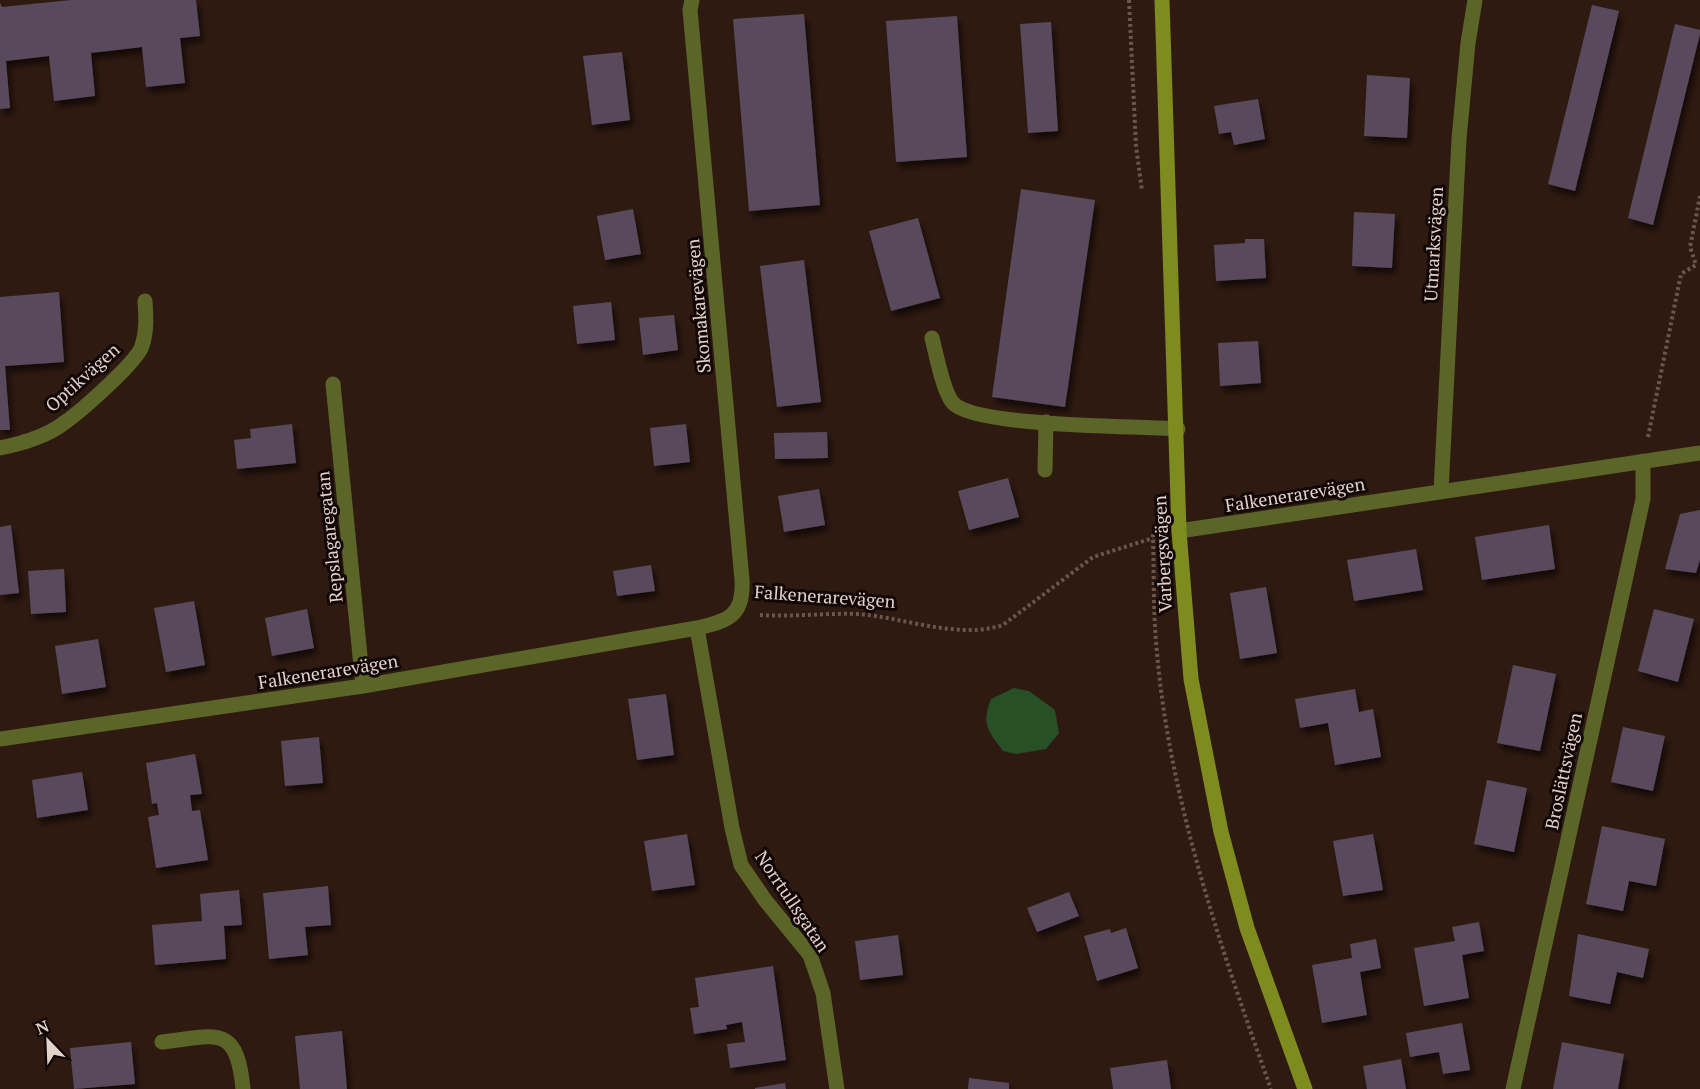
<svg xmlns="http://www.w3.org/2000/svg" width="1700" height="1089" viewBox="0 0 1700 1089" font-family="'PT Serif',serif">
<defs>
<filter id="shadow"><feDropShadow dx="3.5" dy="6" stdDeviation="3" flood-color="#0009"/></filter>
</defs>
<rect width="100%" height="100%" fill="#2f1a11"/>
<path fill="#285026" d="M1014 688 1029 691 1055 710 1059 733 1046 749 1016 754 1003 751C988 731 981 724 991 699Z"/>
<path fill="#59495d" filter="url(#shadow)" d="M71 0H196L200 36 180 38 185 83 146 87 142 47 91 53 95 96 54 101 49 56 6 61 10 108 0 109V3L2 7Z
M1592 5 1619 11 1575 191 1548 184Z
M804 14 820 205 749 211 733 19Z
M957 16 967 157 896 162 886 21Z
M1051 22 1058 131 1028 133 1020 24Z
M1675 24 1700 30V34L1653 225 1628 218Z
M622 52 630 120 592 125 583 56Z
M1367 75 1410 78 1407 138 1364 136Z
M1258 99 1265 139 1234 145 1231 132 1219 134 1214 106Z
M1021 189 1095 200 1065 407 992 397Z
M633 209 641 254 605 260 597 216Z
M1354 212 1395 214 1392 268 1352 266Z
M918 218 940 298 891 311 869 231Z
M1245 239H1264L1266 278 1216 281 1214 245 1245 243Z
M804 260 821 402 777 407 760 266Z
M59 292 64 362 5 366 10 430H0V297Z
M611 302 615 340 577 344 573 306Z
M674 315 678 350 643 355 639 318Z
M1258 341 1261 383 1220 386 1218 343Z
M292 424 296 463 237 469 234 440 251 438 250 429Z
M686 424 690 462 654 466 650 428Z
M827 432 828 458 775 459 774 433Z
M1008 478 1019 517 969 530 958 491Z
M819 489 825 525 784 532 778 496Z
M1700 510V560L1696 573 1665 569 1680 514Z
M11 525 19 593 0 595V527Z
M1549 525 1555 569 1482 580 1475 537Z
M1416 549 1423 590 1354 601 1347 560Z
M651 565 655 591 617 596 613 571Z
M64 569 66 612 31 614 28 571Z
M1266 587 1277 653 1240 659 1230 593Z
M194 601 205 665 166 672 154 608Z
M307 609 314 648 272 656 265 618Z
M1654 609 1694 619 1678 682 1638 671Z
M98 639 106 687 62 694 55 646Z
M1513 665 1556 674 1540 751 1497 743Z
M1355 689 1359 712 1373 709 1381 757 1335 765 1328 723 1300 728 1295 699Z
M666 694 674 755 637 760 628 699Z
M1623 727 1665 736 1653 791 1611 782Z
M319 737 323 783 285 786 281 741Z
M195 754 202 794 190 795 192 811 200 810 208 860 156 868 148 817 159 815 157 803 152 804 146 763Z
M82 772 88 810 37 818 32 780Z
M1487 780 1527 788 1514 852 1474 844Z
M1602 826 1665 839 1656 886 1629 881 1623 911 1586 904Z
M687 834 695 885 652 891 644 841Z
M1373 834 1383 890 1343 896 1333 841Z
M328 886 331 925 305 927 308 955 269 959 263 893Z
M239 890 242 925 224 926 226 959 155 965 152 925 202 921 200 894Z
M1069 892 1079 916 1037 932 1027 908Z
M1479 922 1484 951 1462 955 1469 998 1424 1006 1414 948 1455 941 1452 927Z
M1126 928 1138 968 1097 981 1084 936 1110 929 1111 933Z
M1578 934 1649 949 1643 978 1617 972 1610 1004 1569 996Z
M898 935 903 975 860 980 855 941Z
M1376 939 1381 968 1360 972 1367 1015 1322 1023 1312 965 1352 958 1350 944Z
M773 966 786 1060 730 1068 727 1044 745 1042 742 1022 726 1025 727 1029 694 1034 690 1008 699 1007 695 978Z
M1462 1023 1470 1070 1443 1074 1439 1052 1410 1057 1406 1033Z
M342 1031 347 1089H300L295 1036Z
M131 1042 135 1084 74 1089 70 1048Z
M1562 1042 1624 1054 1618 1089H1553Z
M1401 1059 1406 1089H1367L1363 1066Z
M1167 1060 1171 1089H1113L1110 1068Z
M969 1078 1009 1083V1089H968Z
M785 1083 786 1089H755V1088Z"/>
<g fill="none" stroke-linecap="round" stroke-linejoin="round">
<path stroke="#69564e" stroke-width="4" stroke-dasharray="3 3" stroke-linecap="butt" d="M1129 0 1136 146 1142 191
M1648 437 1681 274 1696 265 1690 247 1700 196
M1153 534C1154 573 1153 613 1157 652 1169 798 1222 952 1271 1089
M760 615C792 617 824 613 857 614 904 617 957 640 1003 625L1093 557 1153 538"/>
<path stroke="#5c6528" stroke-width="15" d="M932 338C936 353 943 392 953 403 974 427 1138 426 1178 429
M0 448C20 444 47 436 64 423 80 412 137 362 142 346 147 331 146 317 145 301
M1045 470 1046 422"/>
<path stroke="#5c6528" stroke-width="15" d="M333 384 363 686
M1441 491 1459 139 1468 43 1475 0
M1179 531 1700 453
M697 628 732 828 741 865 765 900 810 955 823 993 837 1089
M0 739 363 686 697 628C728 621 744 616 742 580L690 10 692 0
M162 1042C216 1036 237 1023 243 1089
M1513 1089 1643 499V461"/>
<path stroke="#7e8b1e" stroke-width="15" d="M1162 0 1179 531 1191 679 1221 832 1247 928 1305 1089"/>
</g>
<g text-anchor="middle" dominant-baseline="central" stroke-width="6" stroke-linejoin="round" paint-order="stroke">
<g font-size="18" fill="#e1d2cc" stroke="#110705">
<text transform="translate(1433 244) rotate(-87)">Utmarksvägen</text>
<text transform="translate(698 306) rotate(-95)">Skomakarevägen</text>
<text transform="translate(82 377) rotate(-42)">Optikvägen</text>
<text transform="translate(1295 494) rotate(-9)">Falkenerarevägen</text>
<text transform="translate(329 537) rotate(-96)">Repslagaregatan</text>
<text transform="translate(1162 554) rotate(-93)">Varbergsvägen</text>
<text transform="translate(825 596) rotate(4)">Falkenerarevägen</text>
<text transform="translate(328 671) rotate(-9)">Falkenerarevägen</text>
<text transform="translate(1563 771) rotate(-78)">Broslättsvägen</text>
<text transform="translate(793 901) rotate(56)">Norrtullsgatan</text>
</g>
</g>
<g transform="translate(48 1041) rotate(337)" stroke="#110705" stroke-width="4.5" paint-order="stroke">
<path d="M0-4.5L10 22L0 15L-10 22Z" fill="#e1d2cc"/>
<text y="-9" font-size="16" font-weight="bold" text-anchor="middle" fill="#e1d2cc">N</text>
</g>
</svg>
